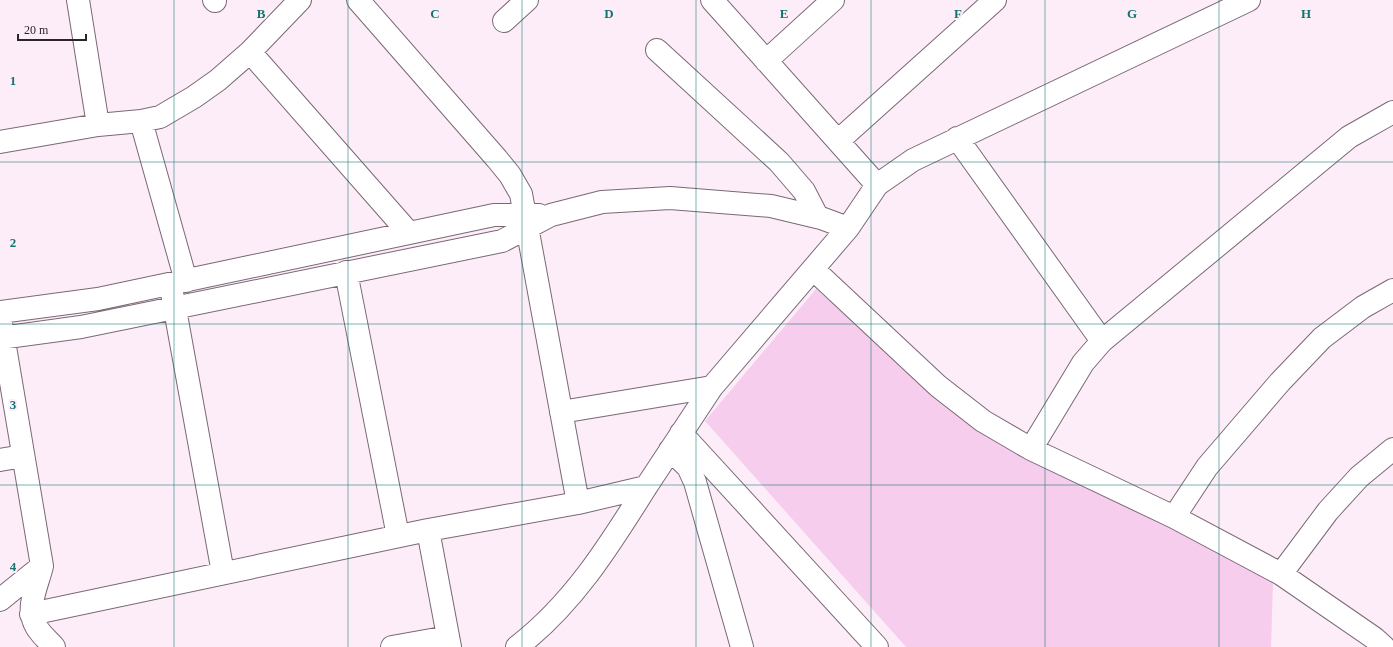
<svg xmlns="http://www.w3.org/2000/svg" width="1393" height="647" viewBox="0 0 1393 647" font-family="Georgia,serif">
<rect width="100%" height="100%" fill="#fdedf9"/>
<path fill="#f7cded" d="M816 289 961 418 1235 558 1273 583 1271 647H906L705 421Z"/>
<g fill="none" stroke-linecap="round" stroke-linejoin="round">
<g stroke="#7a6875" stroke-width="24">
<path id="minor" d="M78 0 98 125
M214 0 215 1
M358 0 497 159 510 175 521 194 578 503
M712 0 877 185
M504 21 527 0
M657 50 779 162 804 191 817 216
M250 52 409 233
M766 61 833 0
M141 121 186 281
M957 138 1102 341
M838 141 995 0
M0 142 98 125 141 121 160 117 194 97 218 80 250 52 300 0
M814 270 938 386 983 421 1031 449 1174 517 1281 574 1374 638 1384 647
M346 272 398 536
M172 293 223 573
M0 312 98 299 494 215H539
M1 323 42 566C38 584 25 608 36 626 40 634 48 640 54 647
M0 338 81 327 502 241 551 215 602 202 670 198 771 206 821 218 848 228
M561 412 712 387
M681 433 877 647
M1031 449 1083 363 1102 341 1349 137 1393 112
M670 450 688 467 695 482 742 647
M0 460 23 456
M1174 517 1207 467 1280 382 1322 338 1363 307 1393 290
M428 530 450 647
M1281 574 1328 511 1359 477 1393 449
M0 600 42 566
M31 614 428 530 578 503 646 487 712 387 848 228 877 185 913 160 1249 0
M392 647 448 637
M517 647C573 604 609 546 646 487"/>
</g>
<use href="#minor" stroke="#fff" stroke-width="22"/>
</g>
<path fill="none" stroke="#0f766e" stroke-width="1" stroke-opacity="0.55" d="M174 0V647M348 0V647M522 0V647M696 0V647M871 0V647M1045 0V647M1219 0V647M0 162H1393M0 324H1393M0 485H1393"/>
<g font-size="13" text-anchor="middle" font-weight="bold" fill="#0f766e" stroke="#fdedf9" stroke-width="4" stroke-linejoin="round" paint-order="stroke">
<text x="261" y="18">B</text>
<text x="435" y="18">C</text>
<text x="609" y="18">D</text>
<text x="784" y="18">E</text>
<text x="958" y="18">F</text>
<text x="1132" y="18">G</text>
<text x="1306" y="18">H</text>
<text x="13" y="85">1</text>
<text x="13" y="247">2</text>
<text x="13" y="409">3</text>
<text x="13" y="571">4</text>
</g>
<path d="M18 34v6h68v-6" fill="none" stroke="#2b2429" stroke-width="2"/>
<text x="24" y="34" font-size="12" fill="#2b2429" stroke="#fdedf9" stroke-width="3" paint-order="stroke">20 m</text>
</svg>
